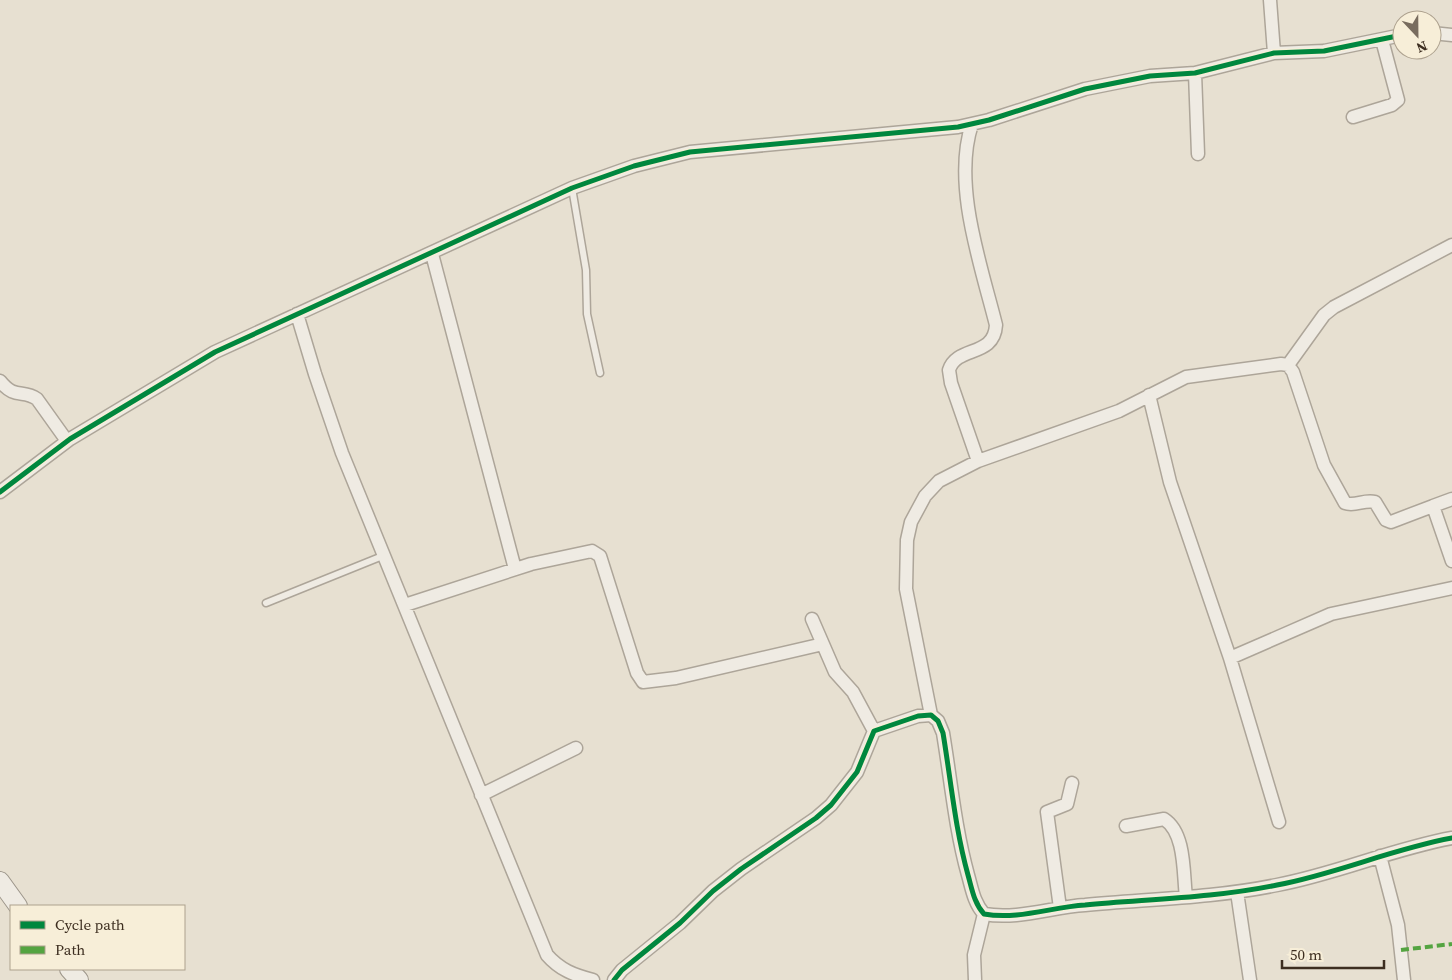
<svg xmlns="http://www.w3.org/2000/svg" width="1452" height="980" viewBox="0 0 1452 980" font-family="'Source Serif 4',serif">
<rect width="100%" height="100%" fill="#e7e0d1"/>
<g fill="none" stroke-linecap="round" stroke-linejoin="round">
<g stroke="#ada599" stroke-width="9">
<path id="lane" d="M572 188 586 270 587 314 600 373
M266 603 385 555"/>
</g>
<g stroke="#ada599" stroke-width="15">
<path id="street" d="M1270 0 1274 53
M1432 33 1452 35
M1195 73 1198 154
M1353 117 1392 105 1398 100 1382 40
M972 124C952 184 981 265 996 325 994 358 957 345 949 370L951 383 978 461
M432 254 515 569
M297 314 315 374 342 453 547 955C560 970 574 975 593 980
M1288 365 1324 315 1334 307 1452 245
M0 381C15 400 23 389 37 399L67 441
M1149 395 1170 482 1230 658 1279 822
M0 492 70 439 215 352 572 188 634 166 690 152 958 127 989 120 1085 89 1150 76 1195 73 1274 53 1324 51 1402 35
M1452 499 1433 506 1452 561
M405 605 531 564 592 551 600 556 637 673 643 682 676 678 823 644
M812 619 835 672 853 692 874 731
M1230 658 1331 614 1452 588
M931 715 906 589 907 540 911 522 925 496 939 481 978 461 1119 411 1186 377 1281 364 1288 365 1293 372 1324 465 1345 503C1355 507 1364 499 1375 502L1386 520 1391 522 1433 506
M481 795 576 748
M1126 826 1164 819C1186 833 1183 874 1186 897
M1380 856 1398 925 1404 980
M1237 892 1250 980
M1060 908 1047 812 1067 804 1072 783
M614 980 622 970 680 923 713 891 741 869 816 818 831 805 857 772 874 731 918 716 931 715 938 721 943 733C951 781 955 828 968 875 972 889 974 903 984 914 1018 920 1052 907 1085 905 1149 899 1214 898 1277 885 1336 874 1392 849 1452 838
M975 980 974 955 984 914"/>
</g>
<g stroke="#9c958a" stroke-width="20">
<path id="secondary" d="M0 881 18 906
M69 969 79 980"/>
</g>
<use href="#lane" stroke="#efebe3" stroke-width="6"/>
<use href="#street" stroke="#efebe3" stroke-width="12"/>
<use href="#secondary" stroke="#efebe3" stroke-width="18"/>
<path stroke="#54a441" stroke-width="4" stroke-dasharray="8 4" stroke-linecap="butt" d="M1401 950 1452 944"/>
<g stroke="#f7eed8" stroke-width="8">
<path id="cycleway" d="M0 492 70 439 215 352 572 188 634 166 690 152 958 127 989 120 1085 89 1150 76 1195 73 1274 53 1324 51 1402 35
M614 980 622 970 680 923 713 891 741 869 816 818 831 805 857 772 874 731 918 716 931 715 938 721 943 733C951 781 955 828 968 875 972 889 974 903 984 914 1018 920 1052 907 1085 905 1149 899 1214 898 1277 885 1336 874 1392 849 1452 838"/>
</g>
<use href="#cycleway" stroke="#00873e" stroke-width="5"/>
</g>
<rect x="10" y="905" width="175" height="65" fill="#f7eed8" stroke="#ada18e"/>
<rect x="20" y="921" width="25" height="8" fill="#00873e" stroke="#ada18e"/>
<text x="55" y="930" font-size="15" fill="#3d2e20">Cycle path</text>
<rect x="20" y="946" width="25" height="8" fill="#54a441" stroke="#ada18e"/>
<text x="55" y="955" font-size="15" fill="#3d2e20">Path</text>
<g transform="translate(1417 35) rotate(158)"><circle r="24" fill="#f7eed8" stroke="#ada18e"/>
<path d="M0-4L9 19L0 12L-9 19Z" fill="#786c5e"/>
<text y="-8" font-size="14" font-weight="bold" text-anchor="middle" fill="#3d2e20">N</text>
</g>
<path d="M1282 960v8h102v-8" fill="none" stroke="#3d2e20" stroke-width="2.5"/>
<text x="1290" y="960" font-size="15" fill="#3d2e20" stroke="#f7eed8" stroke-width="4" paint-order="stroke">50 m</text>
</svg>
